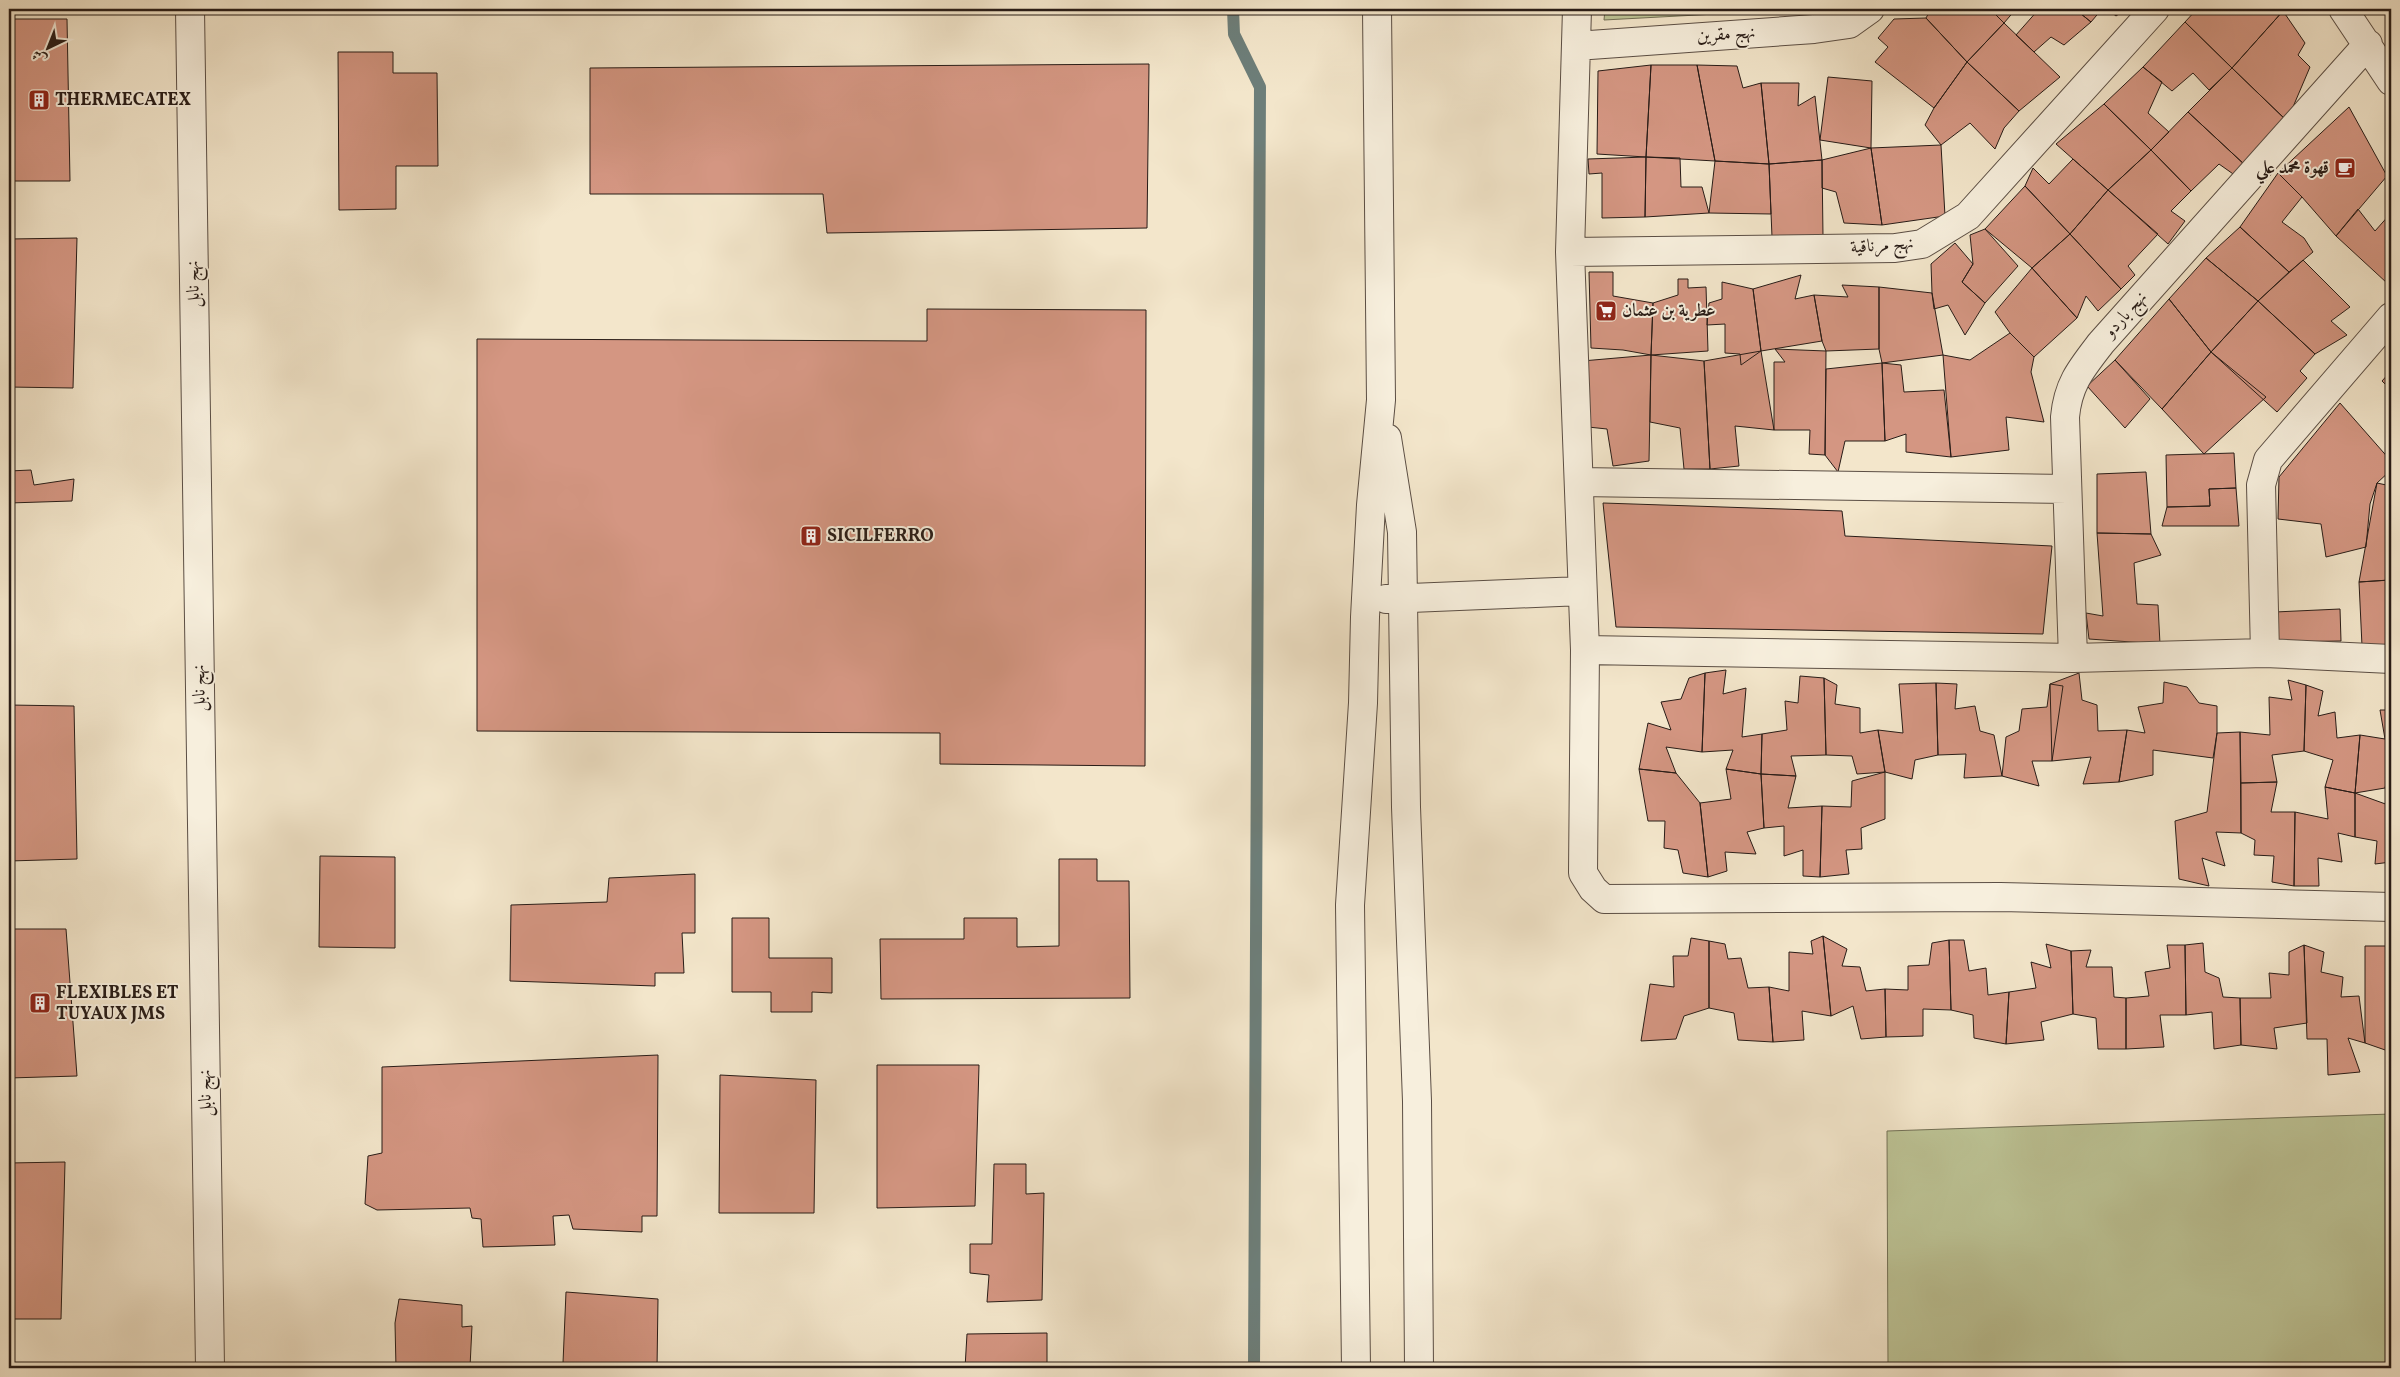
<svg xmlns="http://www.w3.org/2000/svg" width="2400" height="1377" viewBox="0 0 2400 1377" font-family="Vollkorn,Amiri,serif">
<rect width="100%" height="100%" fill="#f3e6cb"/>
<filter id="stains"><feTurbulence type="fractalNoise" baseFrequency=".004" numOctaves="4"/><feColorMatrix values="0 0 0 0 .2 0 0 0 0 .09 0 0 0 0 .02 0 0 0 .5 -.17"/></filter>
<radialGradient id="worn" r=".72"><stop offset=".6" stop-color="#630" stop-opacity="0"/><stop offset="1" stop-color="#630" stop-opacity=".3"/></radialGradient>
<path fill="#bdc496" stroke="#727056" d="M1605 9H1809L1604 20Z
M2391 1114V1368H1888L1887 1131Z"/>
<g fill="none" stroke-linecap="round" stroke-linejoin="round">
<path stroke="#6d7e79" stroke-width="12" d="M1233 9 1234 34 1260 87 1254 1368"/>
</g>
<path fill="#d49682" stroke="#281c17" d="M1931 9H1990L2004 23 1967 62 1926 18Z
M1990 9H2016L2004 23Z
M2039 9H2075L2091 22 2064 45 2051 37 2034 52 2016 35Z
M2075 9H2102L2091 22Z
M2107 9H2126L2116 16Z
M2197 9H2281L2283 11 2232 68 2185 22Z
M2283 11 2305 43 2298 55 2310 67 2287 121 2232 68Z
M1926 18 1967 62 1934 108 1875 62 1888 47 1878 38 1894 19Z
M9 19H67L70 181H9Z
M2185 22 2232 68 2209 90 2193 73 2172 91 2143 67Z
M2004 23 2060 77 2019 111 1967 62Z
M338 52H393V73H437L438 166H396V209L339 210Z
M1967 62 2019 111 2004 128 1995 149 1970 123 1941 145 1925 125 1934 108Z
M1149 64 1147 228 827 233 823 194H590V68Z
M1651 65H1697L1715 161 1646 157Z
M1651 65 1646 157 1597 154 1598 71Z
M1697 65 1737 66 1743 88 1761 83 1769 164 1715 161Z
M2143 67 2162 82 2148 113 2169 132 2151 150 2104 104Z
M2232 68 2287 121 2246 166 2188 112Z
M1828 77 1872 81 1871 148 1820 140Z
M1761 83H1799L1798 106 1815 96 1822 160 1769 164Z
M2104 104 2151 150 2108 190 2056 144Z
M2349 107 2387 176 2336 236 2302 197 2278 173Z
M2188 112 2246 166 2236 176 2219 164 2191 191 2151 150Z
M1941 145 1945 216 1882 225 1871 148Z
M1871 148 1882 225 1844 223 1836 192 1822 188V160Z
M2151 150 2191 191 2171 211 2185 221 2168 244 2108 190Z
M1646 157 1645 217 1602 218V173L1589 174 1588 159Z
M1646 157 1680 158 1681 187H1702L1709 213 1645 217Z
M2073 159 2108 190 2070 234 2025 186 2033 168 2049 184Z
M1822 160 1823 236 1772 237 1769 164Z
M1715 161 1769 164 1771 214 1709 213Z
M2278 173 2302 197 2282 222 2304 238 2313 252 2289 272 2240 227Z
M2025 186 2070 234 2032 268 1985 229Z
M2108 190 2158 234 2128 266 2135 275 2121 289 2070 234Z
M2358 209 2375 231 2391 213V279L2387 283 2336 236Z
M2240 227 2289 272 2258 301 2206 258Z
M1985 229 2018 266 1985 303 1962 282 1973 264 1970 235Z
M2070 234 2121 289 2098 311 2086 296 2077 318 2032 268Z
M77 238 73 388 9 387V239Z
M1955 243 1973 264 1962 282 1985 303 1965 335 1948 305 1934 309 1932 293 1931 264Z
M2206 258 2258 301 2211 352 2169 299Z
M2303 260 2350 307 2331 321 2347 335 2315 354 2258 301Z
M2032 268 2077 318 2034 357 2010 333 1995 312Z
M1589 272H1613V296L1653 303 1651 355 1623 350 1591 348Z
M1801 275 1795 299 1814 295 1822 341 1761 351 1753 289Z
M1678 279H1688V288L1706 287 1708 351 1651 355 1653 303 1678 295Z
M1722 282 1753 289 1761 351 1741 365 1740 354 1725 353V324L1707 325 1709 303 1722 299Z
M1842 285 1879 287V349L1826 351 1822 341 1814 295 1848 297Z
M1879 287 1932 293 1943 355 1882 363 1879 349Z
M2169 299 2211 352 2162 409 2115 360Z
M2258 301 2315 354 2300 371 2307 378 2277 412 2211 352Z
M927 309 1146 310 1145 766 940 764V733L477 731V339L927 341Z
M2010 333 2034 357 2031 372 2044 422 2006 417 2009 450 1951 457 1943 355 1970 360Z
M1775 349 1826 351 1825 455 1809 454 1810 430H1774V362H1785Z
M1761 351 1774 430 1735 426 1739 466 1710 469 1704 361Z
M2211 352 2266 397 2204 454 2162 409Z
M1651 355 1649 461 1613 466 1607 429 1588 427 1582 361Z
M1651 355 1704 361 1710 469H1684L1680 428 1650 422Z
M2115 360 2150 399 2125 428 2087 386Z
M1882 363 1901 365 1904 392 1944 390 1951 457 1906 452V434L1885 441Z
M1882 363 1885 441H1845L1838 472 1825 455 1826 369Z
M2391 371V390L2382 381Z
M2340 403 2391 461V470L2377 483 2370 504 2366 547 2326 557 2321 524 2278 519 2279 477Z
M2234 453 2236 488 2209 489 2210 506 2167 507 2166 455Z
M31 470 34 485 74 479 72 501 9 503V471Z
M2146 472 2151 534 2097 533V474Z
M2377 483 2391 486V580L2359 582Z
M2236 488 2239 526H2162L2167 507 2210 506 2209 489Z
M1603 503 1842 511 1845 536 2052 546 2043 634 1616 627Z
M2097 533 2151 534 2161 555 2134 563 2137 604 2158 605 2160 644 2089 639 2086 613 2103 616Z
M2389 580 2391 595V648L2362 646 2359 582Z
M2340 609 2341 641 2275 642V612Z
M1726 670 1723 694 1746 688 1742 737 1762 734 1761 774 1726 769 1733 750 1702 752 1705 673Z
M1705 673 1702 752 1666 747 1676 773 1639 769 1648 723 1671 730 1661 702 1681 699 1689 678Z
M2079 673 2082 700 2097 705 2098 731 2127 730 2119 782 2083 784 2091 757 2052 761 2050 684Z
M1800 676 1824 678 1826 755 1791 756 1796 776 1761 774 1762 734 1787 730 1785 701 1798 703Z
M1824 678 1837 685 1835 704 1860 708V733L1878 730 1885 772 1857 774 1852 756 1826 755Z
M2288 680 2306 685 2304 751 2272 755 2277 782 2241 783 2240 732 2270 735 2269 697 2292 700Z
M2164 682 2187 687 2199 703 2217 706V733L2213 758 2153 750V775L2119 782 2127 730 2145 733 2138 707 2163 703Z
M1936 683 1938 755 1915 760 1912 779 1885 772 1878 730 1903 733 1899 684Z
M1936 683 1957 684 1955 709 1975 706 1980 731 1994 735 2002 776 1964 778 1966 754 1938 755Z
M2050 684 2063 686 2052 761H2032L2039 786 2002 776 2006 737 2019 731 2022 709 2047 707Z
M2306 685 2323 691 2318 716 2335 712 2337 738 2360 735 2355 793 2325 787 2333 760 2304 751Z
M9 705 74 706 77 859 9 861Z
M2380 710H2391V760L2385 788 2355 793 2360 735 2385 739Z
M2240 732 2241 833 2216 832 2225 866 2202 858 2209 886 2179 879 2175 821 2207 812 2217 733Z
M1639 769 1676 773 1700 803 1708 877 1683 873 1678 850 1664 848 1665 821H1648Z
M1726 769 1761 774 1764 828 1747 832 1756 854 1725 852 1727 871 1708 877 1700 803 1731 799Z
M1885 772V819L1861 828 1862 849 1846 850 1849 874 1820 877 1822 806 1851 807 1852 781Z
M1761 774 1796 776 1788 808 1822 806 1820 877 1803 876V850L1784 856V826L1764 828Z
M2277 782 2271 812H2295L2294 886 2272 882 2274 856 2254 855 2255 840 2241 833V783Z
M2325 787 2355 793V837L2338 833 2342 862 2318 858 2319 886H2294L2295 812 2328 819Z
M2355 793 2391 806V862L2375 864 2377 841 2355 837Z
M320 856 395 857V948L319 947Z
M1059 859H1097V881H1129L1130 998 881 999 880 939H964V918H1017V947L1059 946Z
M695 874V933H682L684 973H655V986L510 981 511 905 607 902 609 878Z
M732 918H769V958H832V993L812 992V1012H771V992H732Z
M9 929H66L77 1076 9 1078Z
M1823 936 1831 1016 1802 1011 1804 1040 1773 1042 1769 987 1789 991V952L1813 954 1811 941Z
M1823 936 1847 949 1842 966 1860 967 1866 991 1885 989 1886 1037 1861 1039 1853 1006 1831 1016Z
M1691 938 1709 941V1008L1684 1016 1676 1039 1641 1041 1650 984 1674 987 1673 956H1688Z
M1949 940 1951 1010 1923 1009V1036L1886 1037 1885 989 1908 990V966L1929 965 1932 943Z
M1949 940H1964L1969 971 1986 968 1988 995 2009 992 2006 1044 1974 1038 1973 1015 1951 1010Z
M1709 941 1725 944 1728 959 1741 958 1748 988 1769 987 1773 1042 1738 1040 1734 1013 1709 1008Z
M2203 943 2205 972 2219 978 2223 997 2240 998 2241 1045 2214 1049 2212 1012 2186 1015 2185 945Z
M2046 944 2071 951 2073 1014 2041 1022 2044 1040 2006 1044 2009 992 2036 988 2031 962 2051 968Z
M2167 945H2185L2186 1015H2160L2164 1047 2126 1049V998L2149 996 2145 972 2170 968Z
M2304 945 2307 1023 2274 1028 2277 1049 2241 1045 2240 998H2271L2269 973 2289 975V952Z
M2304 945 2324 952 2321 972 2343 977 2341 997 2359 996 2365 1043 2348 1038 2360 1072 2328 1075 2327 1039H2307Z
M2365 946H2391V1052L2365 1043Z
M2091 950 2086 967H2112L2114 997 2126 998V1049H2098L2096 1018 2073 1014 2071 951Z
M658 1055 657 1216H642V1232L573 1229 569 1215 553 1216 555 1245 483 1247 481 1219 472 1218 470 1208 377 1210 365 1204 368 1156 382 1153V1067Z
M877 1065H979L975 1206 877 1208Z
M720 1075 816 1080 814 1213H719Z
M65 1162 61 1319H9V1163Z
M994 1164H1026V1194L1044 1193 1042 1300 987 1302 989 1275 970 1273V1244H992Z
M566 1292 658 1299 657 1368H396L395 1323 399 1299 462 1305V1327L472 1326 470 1367 563 1363Z
M1047 1333V1368H965L967 1334Z"/>
<g fill="none" stroke-linecap="round" stroke-linejoin="round">
<g stroke="#5b4e44" stroke-width="30">
<path id="minor" d="M190 9 210 1368
M1577 9 1570 252 1585 650 1583 873 1593 889 1604 899 2000 897 2391 907
M2343 9 2391 81
M1576 46 1814 29 1849 24 1870 9
M1570 252 1895 248 1922 244 1968 216 2155 9
M1387 438 1402 532 1406 807 1417 1101 1419 1368
M1579 482 2067 489
M1386 599 1582 591
M1585 650 2073 658 2265 653 2391 659
M2265 653 2261 485 2268 460 2391 317
M2073 658 2065 417C2068 384 2081 369 2101 343L2368 44
M1356 1368 1350 905 1363 703 1365 617 1371 505 1381 400 1377 9"/>
</g>
<use href="#minor" stroke="#f7efdd" stroke-width="28"/>
</g>
<defs>
<g id="building-square" transform="scale(1.125)"><rect x="-9" y="-9" width="18" height="18" rx="4" fill="#8f2418" stroke="#f7efdd"/><path d="M-4-6H4V6H1V3H-1V6H-4ZM-2.5-4.3h1.7v1.8h-1.7ZM.8-4.3h1.7v1.8H.8ZM-2.5-1h1.7V.8h-1.7ZM.8-1h1.7V.8H.8Z" fill="#fff"/></g>
<g id="cafe-square" transform="scale(1.125)"><rect x="-9" y="-9" width="18" height="18" rx="4" fill="#8f2418" stroke="#f7efdd"/><path d="M-5.5-4.5H6V0H3Q3 3.5 0 3.5H-2.5Q-5.5 3.5-5.5 0ZM3-3.2v2h1.7v-2ZM-6 4.5H4V6H-6Z" fill="#fff"/></g>
<g id="supermarket-square" transform="scale(1.125)"><rect x="-9" y="-9" width="18" height="18" rx="4" fill="#8f2418" stroke="#f7efdd"/><path d="M-6-5.5h2.5l.6 2H6L4.5 2H-2.5L-4.4-4H-6ZM-1.5 3.2a1.3 1.3 0 1 0 .1 0ZM3 3.2a1.3 1.3 0 1 0 .1 0Z" fill="#fff"/></g>
</defs>
<g fill-rule="evenodd">
<use href="#building-square" x="39" y="100"/>
<use href="#cafe-square" x="2345" y="168"/>
<use href="#supermarket-square" x="1606" y="311"/>
<use href="#building-square" x="811" y="536"/>
<use href="#building-square" x="40" y="1003"/>
</g>
<g text-anchor="middle" dominant-baseline="central" stroke-width="4" stroke-linejoin="round" paint-order="stroke">
<g font-size="18" fill="#281c17" stroke="#f7efdd">
<text transform="translate(1726 35) rotate(-4)">نهج مقرين</text>
<text transform="translate(1882 246) rotate(-4)">نهج مرناقية</text>
<text transform="translate(194 284) rotate(-91)">نهج نابل</text>
<text transform="translate(2126 315) rotate(-48)">نهج باردو</text>
<text transform="translate(200 688) rotate(-91)">نهج نابل</text>
<text transform="translate(206 1093) rotate(-91)">نهج نابل</text>
</g>
<g font-size="18" font-weight="bold" fill="#281c17" stroke="#f7efdd" text-anchor="start">
<text x="55" y="100">THERMECATEX</text>
<text x="2329" y="168" text-anchor="end">قهوة محمد علي</text>
<text x="1622" y="311">عطرية بن عثمان</text>
<text x="827" y="536">SICILFERRO</text>
<text x="56" y="993">FLEXIBLES ET<tspan x="56" dy="21">TUYAUX JMS</tspan></text>
</g>
</g>
<rect width="2400" height="1377" fill="none" stroke="#f3e6cb" stroke-width="30"/>
<rect x="10" y="10" width="2380" height="1357" fill="none" stroke="#281c17" stroke-width="2.5"/>
<rect x="15" y="15" width="2370" height="1347" fill="none" stroke="#281c17"/>
<g transform="translate(48 48) rotate(223)" stroke="#f7efdd" stroke-width="4" paint-order="stroke">
<path d="M0-4L9 19L0 12L-9 19Z" fill="#281c17"/>
<text y="-8" font-size="14" font-weight="bold" text-anchor="middle" fill="#281c17">ش</text>
</g>
<rect width="100%" height="100%" filter="url(#stains)"/>
<rect width="100%" height="100%" fill="url(#worn)"/>
</svg>
